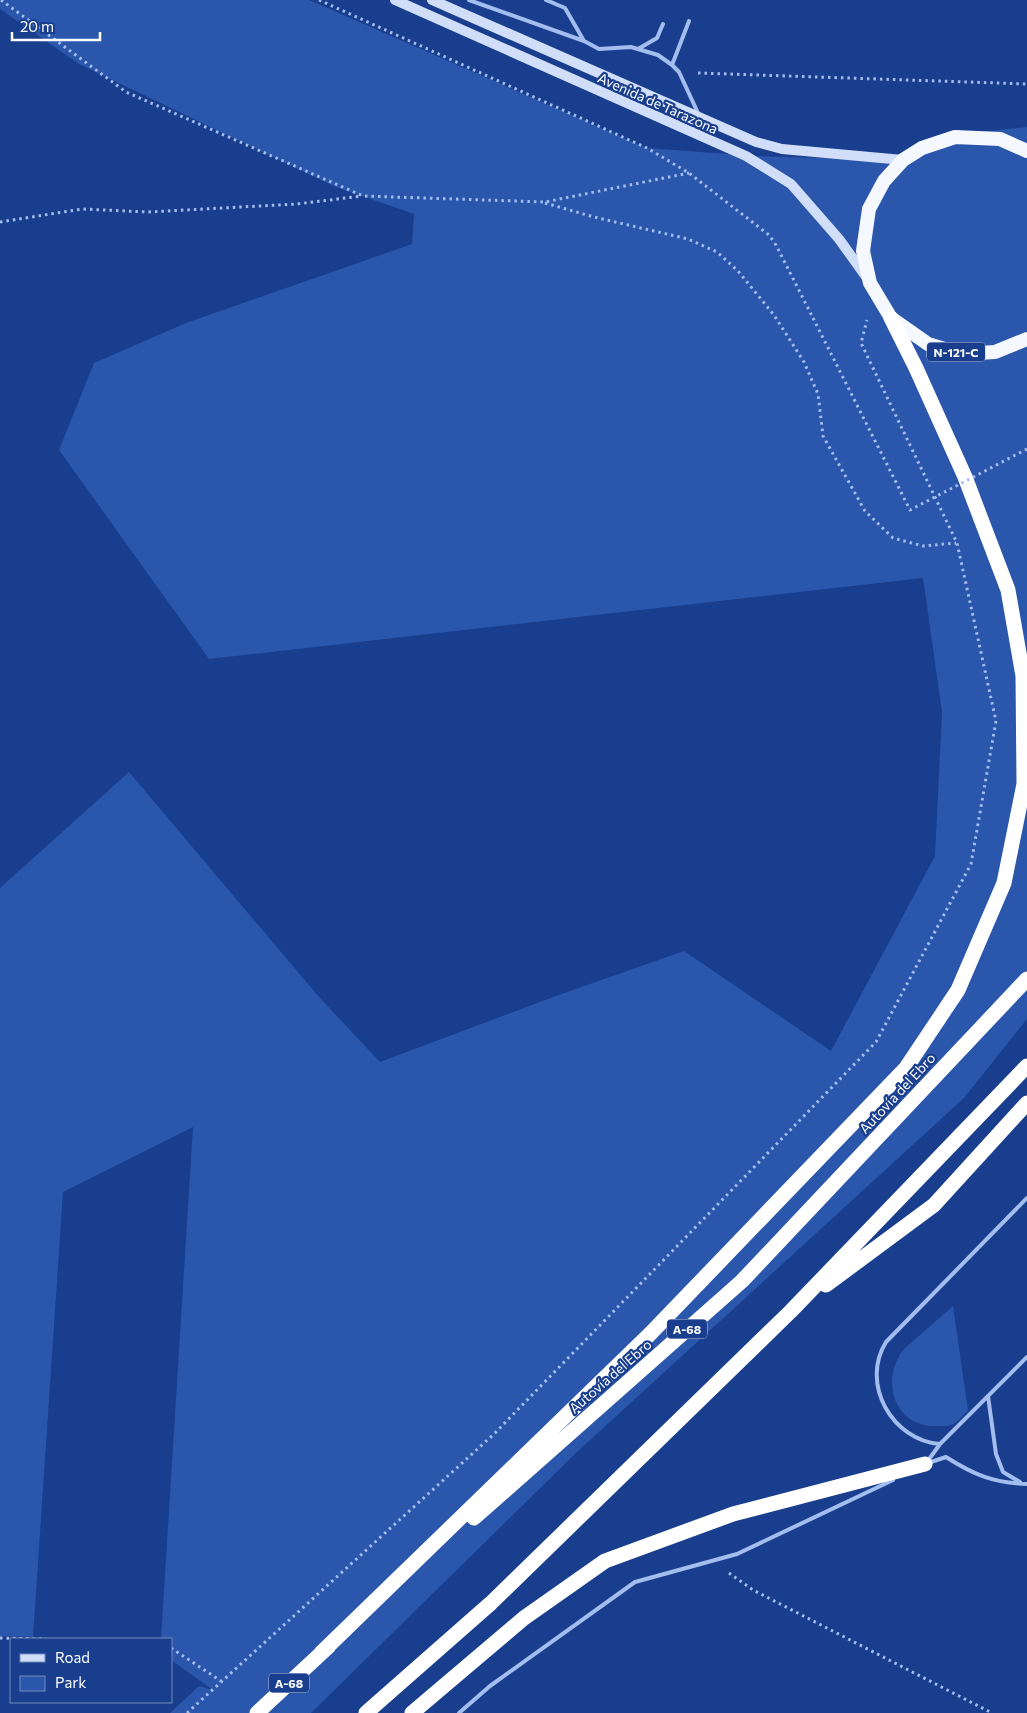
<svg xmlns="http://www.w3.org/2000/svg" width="1027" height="1713" viewBox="0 0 1027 1713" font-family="Commissioner,sans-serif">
<rect width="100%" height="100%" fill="#183e8d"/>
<path fill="#2a56ac" d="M0 0H309L647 148 754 156 892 160 980 132 1027 127V1019L964 1098 577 1452 311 1713H170L199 1686 213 1690 171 1660V1639H161L193 1127 63 1192 33 1637 0 1636V888L129 772 319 997 380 1062 556 996 684 951 831 1051 935 856 942 712 923 578 209 659 59 450 94 363 186 323 412 244 414 214 336 187 79 64 0 9Z
M953 1306 968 1410C964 1414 959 1421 954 1424 949 1427 941 1426 935 1426 893 1426 880 1379 904 1349Z"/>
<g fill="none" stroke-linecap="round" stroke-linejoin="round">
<path stroke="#a3bdef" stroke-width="3" stroke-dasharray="2.5 4" stroke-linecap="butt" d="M1 0 126 92 363 196 545 202 689 173
M319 0 647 148 689 173 769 235 776 245 813 318
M698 73 1027 84
M545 203 594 217 688 239 717 252 738 271 774 315 804 362 818 394 823 436 865 511 893 538 923 546 956 543
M0 222 82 209 148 212 297 204 362 196
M729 1573 753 1590 992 1713
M0 1638 46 1639
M171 1648 221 1681
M187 1713 494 1434 876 1042 971 864 996 721 957 543 861 343 867 320"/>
<path stroke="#a3bdef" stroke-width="4" d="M469 0 584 41
M546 0 565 8 584 41 599 49 631 47 658 55 672 65 679 72 698 113
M638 49 657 38 663 24
M672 65 689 21
M988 1396 996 1454 1003 1472 1020 1482
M940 1444C892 1440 860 1384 886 1342L1027 1198
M927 1462 940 1444 1027 1357
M928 1463 946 1457C974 1475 994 1483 1027 1484
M459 1713 490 1686 635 1582 737 1554 893 1480"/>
<path stroke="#d1defa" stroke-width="10" d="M395 0 746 156 791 184 839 239 867 278
M432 0 756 142 782 149 903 160"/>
<path stroke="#f5f8ff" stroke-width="14" d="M1027 151 1000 139 955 137 922 148 903 160 884 181 869 209 863 251 870 283 891 318 928 344 961 354 995 352 1027 339"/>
<path stroke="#fff" stroke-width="15" d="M826 1285 934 1205 1027 1103
M474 1518 742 1281 1027 979
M321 1653 650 1334 906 1068 958 990 1004 883 1024 784 1023 676 1008 590 965 477 916 368 891 318
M257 1713 329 1646
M366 1713 491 1603 791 1311 1027 1066
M412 1713 524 1618 605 1561 733 1514 925 1464"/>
<path stroke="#a3bdef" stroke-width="3" stroke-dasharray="2.5 4" stroke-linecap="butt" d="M813 318 910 510 1027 449"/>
</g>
<g text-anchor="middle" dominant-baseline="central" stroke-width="4.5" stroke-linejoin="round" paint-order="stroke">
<g fill="#183e8d" stroke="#bac5dd" stroke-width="1">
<rect x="927" y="342.5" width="58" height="19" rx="4"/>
<rect x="667" y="1319.5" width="40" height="19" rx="4"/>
<rect x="269" y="1673.5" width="40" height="19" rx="4"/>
</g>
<g font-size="12" font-weight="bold" fill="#fff">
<text x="956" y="352">N-121-C</text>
<text x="687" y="1329">A-68</text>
<text x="289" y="1683">A-68</text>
</g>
<g font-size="14" fill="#fff" stroke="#183e8d">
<text transform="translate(658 103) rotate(24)">Avenida de Tarazona</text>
<text transform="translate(897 1093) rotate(-47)">Autovía del Ebro</text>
<text transform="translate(610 1376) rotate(-41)">Autovía del Ebro</text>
</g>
</g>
<rect x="10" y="1638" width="162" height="65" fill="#183e8d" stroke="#748bbb"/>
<rect x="20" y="1654" width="25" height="8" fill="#d1defa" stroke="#748bbb"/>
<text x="55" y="1663" font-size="15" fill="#ffffff">Road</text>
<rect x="20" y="1676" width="25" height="15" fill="#2a56ac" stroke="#748bbb"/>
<text x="55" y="1688" font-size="15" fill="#ffffff">Park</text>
<path d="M12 32v8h88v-8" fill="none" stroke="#ffffff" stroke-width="2.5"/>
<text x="20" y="32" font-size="15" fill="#ffffff" stroke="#183e8d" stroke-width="4" paint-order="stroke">20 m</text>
</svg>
